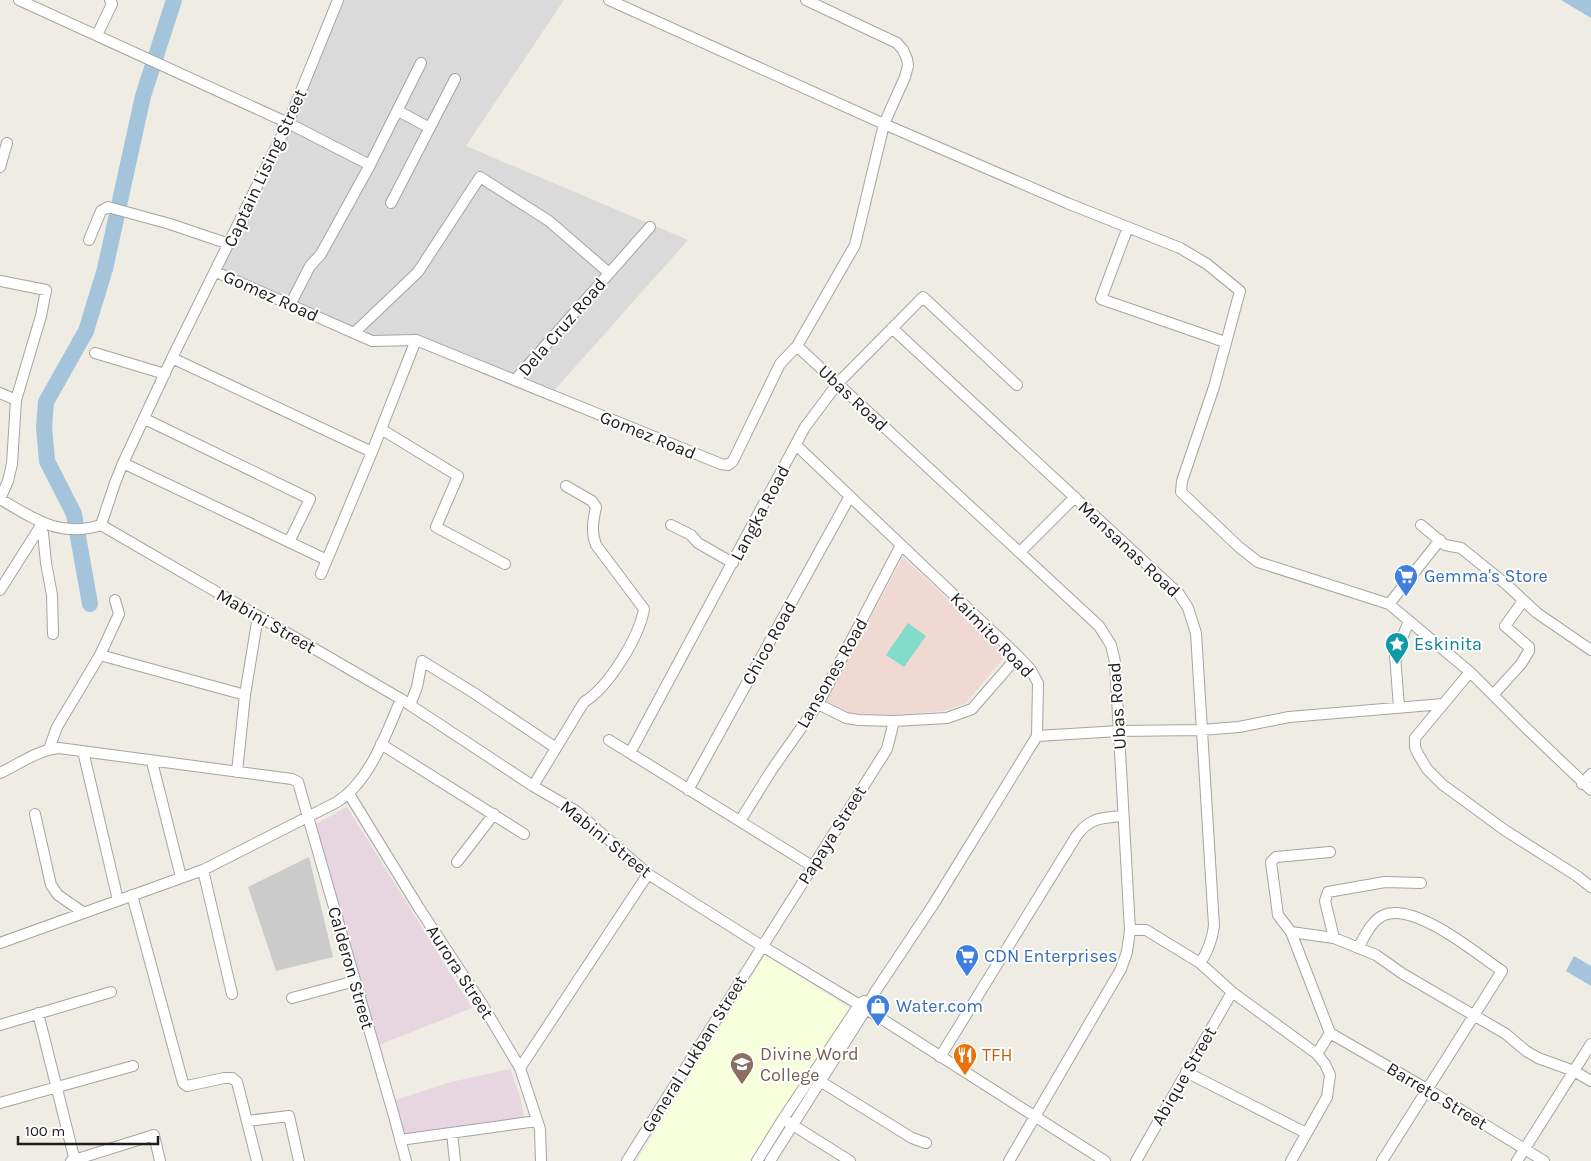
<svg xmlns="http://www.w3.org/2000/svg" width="1591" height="1161" viewBox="0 0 1591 1161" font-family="Karla,sans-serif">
<rect width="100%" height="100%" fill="#eeece3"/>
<path fill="#dbdada" d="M341 0H564L466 146 688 240 552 393 417 337H371L219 270Z"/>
<path fill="#efd9d2" d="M903 557 1006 655 966 703 944 711 893 715 861 714 848 712 826 701Z"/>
<path fill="#e7d5e0" d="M347 807 472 1008 379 1045 316 824Z
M510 1069 521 1100 524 1118 405 1135 396 1100 451 1082Z"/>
<path fill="#f7fedc" d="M765 955 851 1009 750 1161H637Z"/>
<path fill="#cbcbcb" d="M309 857 333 957 276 971 248 887Z"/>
<path fill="#83dbca" d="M908 623 926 636 904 667 886 655Z"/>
<path fill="#a4c4db" d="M1561 0H1591V18Z
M1574 956 1591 966V986L1566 971Z"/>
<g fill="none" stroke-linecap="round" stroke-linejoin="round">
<path stroke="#a4c4db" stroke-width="16" d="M90 604 74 514 47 461 44 427 46 402 86 331 105 269 143 96 174 0"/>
<g stroke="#a4a4a4" stroke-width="12">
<path id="street" d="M19 0 288 123 370 165
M609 0 884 124 1067 203 1180 248 1207 264 1240 291 1214 387 1182 481 1181 492 1239 547 1258 562 1389 604 1470 672 1523 725 1591 790
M97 35 112 4 110 0
M398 111 430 128
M0 167 7 143
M391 203 455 79
M1128 227 1101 299 1225 342
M89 240 101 211 108 207 170 224 229 244
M216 272 372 341 416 340 721 464 728 465 733 461 780 364 797 346 855 245 884 124 905 77 908 66 907 59 903 50 897 43 806 0
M0 281 46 290 41 316 16 400 12 464 8 481 0 499
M290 305 310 266 321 254 370 165 421 63
M892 328 1179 594 1188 608 1196 633 1214 926C1212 940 1208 952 1200 963
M354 333 418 272 480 177 549 221 609 273
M797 346 1099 626 1111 645 1115 662 1130 930 1127 952 1121 969 1009 1161
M95 353 165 374
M172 358 372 452
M515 380 650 227
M0 393 16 400
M145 419 310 499 289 542
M381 429 458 476 436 527 505 564
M123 463 327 560
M0 499C34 519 60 538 101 525
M101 525 401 699 533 786 576 811 648 874 762 946 863 1007 1105 1161
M101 525 115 483 123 463 172 358 288 123 338 0
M671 525 691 535 698 543 733 563
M1421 525 1445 545 1461 548 1507 585 1537 613 1591 650
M39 528 43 533 46 563 52 595 53 634
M1020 552 1075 497
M321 574 372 452 416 340
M0 590 42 524
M1389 604 1440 540
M100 655 245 695
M1470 672 1415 738V747L1418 754 1427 769 1443 785 1506 831 1577 876 1591 887
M1493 695 1521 664 1529 651V647L1505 626 1523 601
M818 704 846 718 859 720 894 721 947 718 972 709 1018 656
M410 705 417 687 422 661 474 693 556 748
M1399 707 1395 655 1409 621
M1037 736 1119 731 1201 730 1239 727 1289 717 1443 704
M609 740 812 866
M381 744 524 834
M49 749 57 727 100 655 119 614 115 600
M83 751 118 900
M630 753 805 427 838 383 923 297 1017 385
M152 762 181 877
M237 772 245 695 258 616
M0 773C19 764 38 750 59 748L292 779 298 782 394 1116 406 1161
M1582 784 1591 774
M533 786 584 702C609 687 639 637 644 609L596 545C591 532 593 521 596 507L592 501 566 486
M688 790 850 496
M349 794 419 908 482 1004 520 1068 540 1129 541 1161
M35 814 51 885 58 895 84 913
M740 821 771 771 818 704 901 545
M1330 852 1276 857 1271 862 1278 915 1291 932 1330 1033
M457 862 494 814
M203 870 232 994
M132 895 183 1083 187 1086 224 1078H232L237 1082 257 1161
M1130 930H1146L1200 963 1232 992 1317 1054 1325 1064 1330 1075 1327 1097 1291 1161
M1291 932 1334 938 1376 955 1403 974 1506 1034 1526 1051 1538 1058 1574 1071 1591 1081
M1334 938 1325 901 1328 892 1385 882 1421 883
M0 943 203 870 337 802C370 781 386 734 401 699
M1358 948C1365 936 1371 921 1384 915 1415 902 1477 954 1502 971L1382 1161
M292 998 355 981
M38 1013 75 1161
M0 1025 111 992
M1330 1033 1427 1089 1544 1161
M1317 1054 1330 1033
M940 1057 1077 835C1091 817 1102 818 1123 816
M520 1068 648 874
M1186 1072 1306 1133
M815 1078 912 1138 926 1143
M0 1103 133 1066
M247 1121 289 1116 299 1161
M788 1122 850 1161
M452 1133 455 1161
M400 1140 537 1121
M71 1161 154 1135 160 1161
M627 1161 887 749 894 721
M757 1161 783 1119 859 1005 864 1001
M770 1161 866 1009 875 992 933 905 1037 736 1038 683 1031 670 1018 656 796 445
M1136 1161 1232 992
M1517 1161 1591 1044"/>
</g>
<use href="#street" stroke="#fff" stroke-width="10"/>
</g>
<defs>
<g id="supermarket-pin" transform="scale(1.25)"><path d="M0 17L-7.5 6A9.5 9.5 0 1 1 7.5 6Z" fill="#3f7fe0" stroke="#fff"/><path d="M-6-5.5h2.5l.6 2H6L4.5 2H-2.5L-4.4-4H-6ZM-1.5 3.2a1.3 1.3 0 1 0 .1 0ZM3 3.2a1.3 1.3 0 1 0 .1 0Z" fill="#fff"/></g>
<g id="sight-pin" transform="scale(1.25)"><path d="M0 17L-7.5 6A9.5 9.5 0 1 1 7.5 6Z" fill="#0f9aa8" stroke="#fff"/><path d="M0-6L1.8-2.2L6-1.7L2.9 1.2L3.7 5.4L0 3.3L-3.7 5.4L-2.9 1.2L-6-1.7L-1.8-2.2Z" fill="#fff"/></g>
<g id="shop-pin" transform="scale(1.25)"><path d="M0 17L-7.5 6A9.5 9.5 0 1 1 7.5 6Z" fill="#3f7fe0" stroke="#fff"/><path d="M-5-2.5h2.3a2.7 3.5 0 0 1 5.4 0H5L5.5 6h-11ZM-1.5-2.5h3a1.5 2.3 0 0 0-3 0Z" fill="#fff"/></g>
<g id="restaurant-pin" transform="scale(1.25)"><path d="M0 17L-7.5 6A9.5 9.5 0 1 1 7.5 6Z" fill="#e8710a" stroke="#fff"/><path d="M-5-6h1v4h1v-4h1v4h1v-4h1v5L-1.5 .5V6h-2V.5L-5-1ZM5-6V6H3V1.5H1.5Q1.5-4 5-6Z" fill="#fff"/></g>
<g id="university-pin" transform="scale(1.25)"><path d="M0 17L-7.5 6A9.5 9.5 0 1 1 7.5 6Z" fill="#8d6e63" stroke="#fff"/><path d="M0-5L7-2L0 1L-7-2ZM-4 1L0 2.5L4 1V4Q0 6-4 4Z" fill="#fff"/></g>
</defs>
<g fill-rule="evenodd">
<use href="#supermarket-pin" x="1406" y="576"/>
<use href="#sight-pin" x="1397" y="644"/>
<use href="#supermarket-pin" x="967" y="956"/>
<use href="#shop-pin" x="878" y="1006"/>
<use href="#restaurant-pin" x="965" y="1055"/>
<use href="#university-pin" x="742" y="1064"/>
</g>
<g text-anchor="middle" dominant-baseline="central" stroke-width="4" stroke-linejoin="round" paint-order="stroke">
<g font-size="18" fill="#1d1d1d" stroke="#fff">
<text transform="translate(265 168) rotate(-65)">Captain Lising Street</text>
<text transform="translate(271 296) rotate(24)">Gomez Road</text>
<text transform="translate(562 327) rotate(-49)">Dela Cruz Road</text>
<text transform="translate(853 398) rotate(43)">Ubas Road</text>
<text transform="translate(648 435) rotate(22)">Gomez Road</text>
<text transform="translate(760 513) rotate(-62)">Langka Road</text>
<text transform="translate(1129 549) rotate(43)">Mansanas Road</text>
<text transform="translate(266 621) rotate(30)">Mabini Street</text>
<text transform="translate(992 635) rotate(46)">Kaimito Road</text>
<text transform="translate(769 643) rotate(-61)">Chico Road</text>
<text transform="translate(832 673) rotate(-60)">Lansones Road</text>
<text transform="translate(1117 706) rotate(-94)">Ubas Road</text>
<text transform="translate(832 835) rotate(-58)">Papaya Street</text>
<text transform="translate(606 839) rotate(39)">Mabini Street</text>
<text transform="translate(351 968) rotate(74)">Calderon Street</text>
<text transform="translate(460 972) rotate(57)">Aurora Street</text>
<text transform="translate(694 1054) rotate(-58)">General Lukban Street</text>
<text transform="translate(1184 1076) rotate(-60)">Abique Street</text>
<text transform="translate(1437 1096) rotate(31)">Barreto Street</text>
</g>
<g font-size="18" fill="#366cbe" stroke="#fff" text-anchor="start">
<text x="1424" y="576">Gemma's Store</text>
<text x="984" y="956">CDN Enterprises</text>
<text x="896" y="1006">Water.com</text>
</g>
<g font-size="18" fill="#0d838f" stroke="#fff" text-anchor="start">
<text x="1414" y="644">Eskinita</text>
</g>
<g font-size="18" fill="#785e54" stroke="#fff" text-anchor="start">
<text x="760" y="1054">Divine Word<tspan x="760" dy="21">College</tspan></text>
</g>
<g font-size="18" fill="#c56008" stroke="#fff" text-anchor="start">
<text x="982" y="1055">TFH</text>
</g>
</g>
<path d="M18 1136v8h140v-8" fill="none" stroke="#1d1d1d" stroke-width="2.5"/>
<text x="25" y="1136" font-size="15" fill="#1d1d1d" stroke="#ffffff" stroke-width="4" paint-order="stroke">100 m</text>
</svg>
